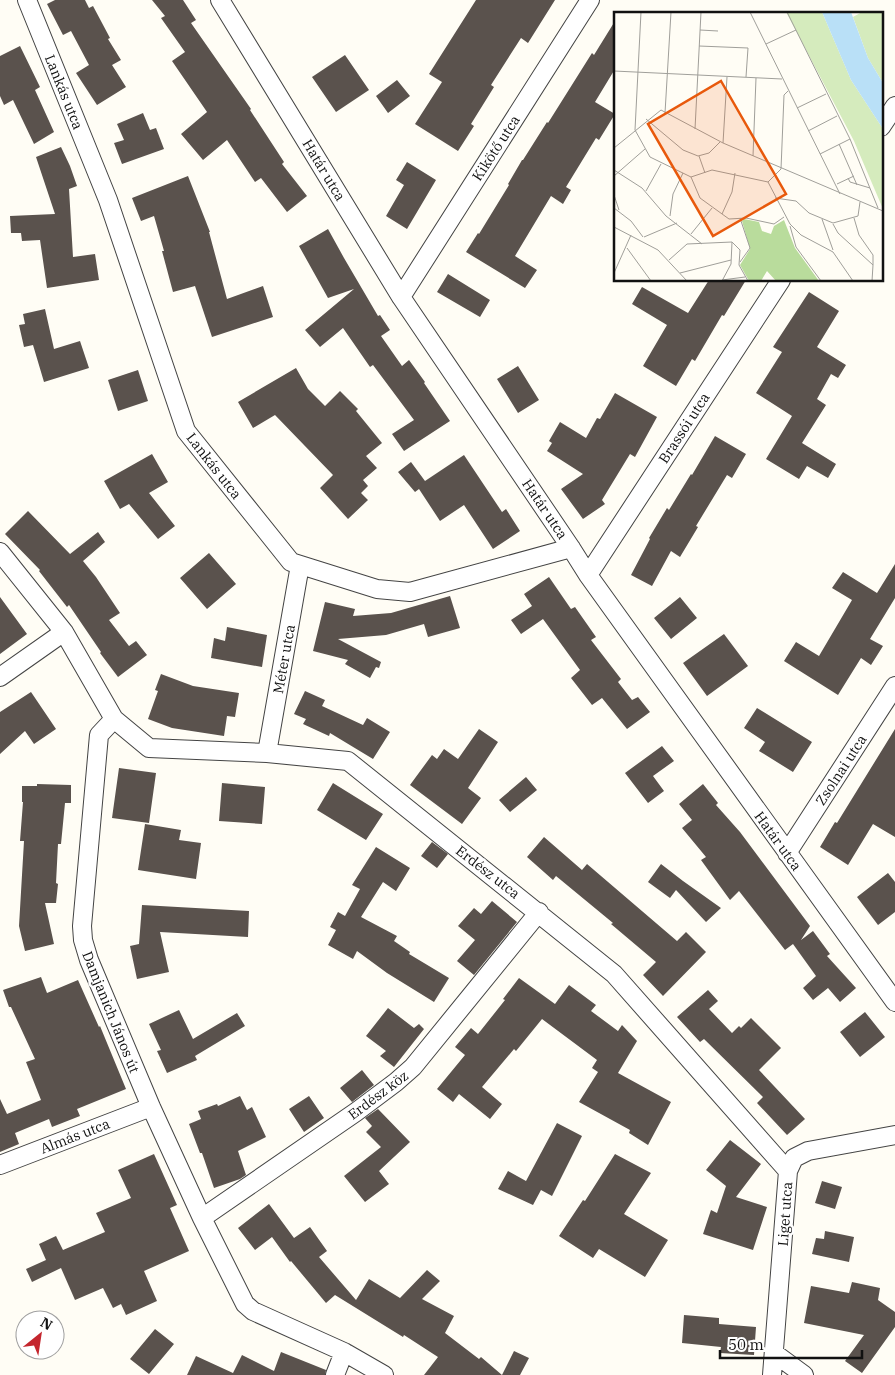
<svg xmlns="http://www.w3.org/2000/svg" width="895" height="1375" viewBox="0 0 895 1375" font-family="'IBM Plex Serif',serif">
<rect width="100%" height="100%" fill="#fffdf5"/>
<path fill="#5a524d" d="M55 0H85L89 8 93 6 110 38 108 39 121 60 112 65 126 87 97 105 76 73 89 65 71 31 63 35 47 4Z
M152 0H183L196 20 191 23 251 109 250 110 284 162 282 164 307 196 287 212 261 178 255 182 227 140 203 160 181 134 207 112 172 61 185 52 161 18 165 16Z
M476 0H555L528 43 521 38 491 85 494 87 471 124 474 126 458 151 415 124 442 82 429 74Z
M615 21V69L595 102 615 114 599 140 596 138 566 187 571 190 563 204 551 196 515 256 537 270 525 288 466 252 478 233 479 234 509 185 508 184 522 160H523L547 122 548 123 592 53 594 55Z
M20 46 40 87 35 90 54 132 34 144 13 100 4 105 0 96V56Z
M345 55 369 90 336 112 312 77Z
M397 80 410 96 388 113 376 96Z
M143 113 150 130 156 128 164 149 122 164 114 143 124 140 117 124Z
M61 147 70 166 77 186 69 189 73 257 95 254 99 280 47 288 40 240 22 241 21 233H11L10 216 55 214 36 157Z
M407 162 436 180 407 229 386 216 404 185 396 180Z
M188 176 210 232H209L227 299 263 286 273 317 212 337 195 286 173 292 162 251H164L154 216 141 221 132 198Z
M328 229 344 258 378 316 380 315 390 330 381 336 402 366 409 360 425 382 424 383 450 421 404 451 392 434 414 420 373 365 370 367 343 328 320 347 305 330 354 289 328 298 299 246Z
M448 274 490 300 480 317 437 292Z
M709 280H746L724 316 722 315 695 361 692 359 676 386 643 366 667 325 632 304 642 287 688 313Z
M809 292 839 311 817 347 846 365 838 378 831 374 817 399 826 405 802 443 836 464 828 478 807 466 799 479 766 459 792 416 756 393 782 352 773 347Z
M45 309 54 349 80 341 89 368 44 382 33 345 24 347 19 325 25 324 23 314Z
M518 366 539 400 518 413 497 379Z
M296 368 308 389 325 406 340 391 358 409 356 411 382 443 366 456 377 468 363 480 368 486 361 493 368 500 348 519 320 488 333 475 275 415 253 428 238 402Z
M138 370 148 401 118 411 108 380Z
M615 393 657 417 635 457 630 454 602 500 605 504 583 519 561 489 583 474 547 451 552 443 549 441 560 422 586 438 597 418 600 419Z
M715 436 746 454 732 478 727 475 696 526 698 527 680 557 671 551 652 586 631 575 650 539 649 538 667 508 669 510 691 474 692 475Z
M152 454 168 482 149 493 175 526 158 539 129 504 120 509 104 481Z
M464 455 502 512 506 509 520 531 493 549 464 505 440 521 419 489 415 492 398 472 411 462 425 481Z
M28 511 70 554 98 532 105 542 83 561 96 577 120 613 109 620 129 646 136 641 147 655 118 677 100 653 101 652 69 605 67 607 39 571 40 570 5 534Z
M209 553 236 584 207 609 180 578Z
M895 564V598L870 639 883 646 871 665 861 658 838 695 784 661 796 642 819 656 852 600 832 588 843 572 877 593Z
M549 577 571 609 575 607 596 637 591 640 621 679 618 682 632 700 638 697 650 712 627 729 602 698 592 705 571 678 580 670 543 619 521 634 511 620 532 606 524 594Z
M450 596 460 628 428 637 424 624 386 635 338 639 381 662 379 668 376 667 370 678 345 664 348 660 313 651 325 602 355 609 353 616 391 613Z
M0 597 27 634 0 654Z
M680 597 697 618 671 639 654 618Z
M227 627 267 635 262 667 211 658 214 638 225 641Z
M724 634 748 666 707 696 683 663Z
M161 674 193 686 239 693 235 717 227 716 224 736 172 728 148 719 158 691 155 690Z
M305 691 325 700 322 706 363 725 367 718 390 732 373 759 330 733 329 736 303 724 306 719 294 714Z
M31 692 56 729 34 744 25 731 0 754V712Z
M757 708 812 742 793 772 759 751 765 742 744 728Z
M479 729 498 742 468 788 481 798 462 824 410 785 432 755 437 759 444 749 458 759Z
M895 729V837L873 824 848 865 820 847 835 822 837 823Z
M662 746 674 761 653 776 664 791 648 803 625 773Z
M119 768 156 773 149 823 112 818Z
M526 777 537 790 510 812 499 800Z
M222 783 265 787 262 824 219 821Z
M333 783 383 814 366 840 317 810Z
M37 784 71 785V803H65L61 844H58L56 883 58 884 56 903H45L54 944 25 951 19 926 24 841H20L23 802H22V786H37Z
M703 784 718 803 716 805 740 832 810 926 801 940 813 931 830 954 827 956 856 988 840 1002 828 988 813 1000 803 988 816 976 793 944 785 950 739 891 730 900 701 860 706 857 682 828 692 820 679 804Z
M145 824 181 830 179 840 201 843 196 879 138 870Z
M544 837 582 870 587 864 677 941 686 932 706 952 663 996 643 975 656 962 611 924 613 923 556 876 553 880 527 857Z
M432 842 448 854 437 868 421 856Z
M376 847 410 868 396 891 383 882 361 917 397 936 394 941 410 952 409 954 449 978 434 1002 387 973 357 951 353 959 328 945 336 930 330 927 338 912 345 916 360 889 352 885Z
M661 864 683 881 721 908 706 922 676 890 670 898 648 882Z
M888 873 895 882V912L878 925 857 897Z
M492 901 517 922 474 975 457 961 475 940 458 926 474 908 481 914Z
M142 905 249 911 248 937 160 932 169 972 137 979 130 946 139 944Z
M41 977 47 993 78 980 99 1027 100 1026 126 1089 77 1109 80 1116 52 1127 49 1119 15 1133 19 1144 0 1152V1099L7 1114 41 1100 26 1062 35 1059 11 1007H9L3 990Z
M519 978 555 1004 569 985 596 1005 591 1011 618 1031 622 1025 637 1041 618 1073 671 1102 648 1145 629 1133 630 1130 579 1102 598 1072 592 1068 597 1060 542 1019 516 1051 514 1049 482 1087 502 1104 490 1119 459 1094 453 1102 437 1089 465 1055 455 1047 471 1028 478 1034 505 1000 503 999Z
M708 990 718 1001 709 1009 732 1033 739 1026 741 1028 751 1018 781 1048 759 1070 805 1119 787 1135 757 1103 763 1097 704 1039 700 1042 677 1017Z
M388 1008 414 1028 419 1024 424 1029 394 1067 380 1056 386 1051 366 1036Z
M179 1010 193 1039 237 1013 245 1026 195 1056 197 1060 167 1073 157 1051 161 1050 149 1024Z
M865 1012 885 1037 860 1057 840 1032Z
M362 1070 374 1085 352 1102 340 1088Z
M240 1096 247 1110 252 1107 266 1137 238 1151 246 1175 240 1179 214 1188 202 1153H200L189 1124 201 1119 198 1111 217 1104 218 1106Z
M309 1096 324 1118 304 1132 289 1109Z
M378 1109 410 1142 379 1171 389 1184 365 1202 344 1176 381 1147 366 1132 372 1126 365 1118Z
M557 1123 582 1136 552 1196 541 1190 533 1205 498 1189 508 1171 526 1181Z
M730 1140 761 1164 736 1197 767 1207 753 1250 703 1234 711 1210 717 1213 726 1186 706 1170Z
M154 1154 177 1205 170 1208 189 1251 144 1271 157 1301 126 1315 121 1304 113 1308 103 1288 75 1300 61 1268 32 1282 26 1269 46 1260 39 1244 56 1236 63 1250 105 1232 96 1213 131 1198 118 1170Z
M615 1154 651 1173 624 1214 668 1240 645 1277 599 1249 593 1258 559 1236 583 1200 585 1201Z
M822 1181 842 1187 835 1209 815 1203Z
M269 1204 294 1238 310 1227 327 1251 319 1257 356 1300 369 1279 400 1298 427 1270 440 1281 422 1299 454 1316 445 1333 479 1359 481 1357 502 1375H424L438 1357 404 1335 403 1337 335 1295 326 1303 291 1261 290 1262 272 1237 255 1250 238 1228Z
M825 1231 854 1237 849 1262 812 1254 816 1238 824 1239Z
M852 1282 880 1288 878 1300 895 1312V1327L862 1373 845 1361 864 1335 804 1323 811 1286 849 1293Z
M684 1315 719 1318V1324L756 1327 754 1355 720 1353 721 1347 682 1343Z
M155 1329 174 1344 149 1374 130 1359Z
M514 1351 529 1358 520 1375H502Z
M281 1352 326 1370 325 1375H187L196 1356 233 1373 242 1355 274 1371Z"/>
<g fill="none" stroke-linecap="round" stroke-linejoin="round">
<g stroke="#444" stroke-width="20">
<path id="street" d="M27 0 108 200 186 431 291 562 377 589 410 592 571 548
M220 0 401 297 571 548 588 575 895 1002
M881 127 895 106
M401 297 590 0
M0 552 64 632 114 719 149 748 267 753 348 761 614 974 788 1171
M588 575 781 280
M0 677 64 632
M114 719 99 735 82 926 83 940 89 960 151 1107 202 1218 245 1304 253 1311 344 1352 384 1375
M267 753 300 565
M787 853 895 686
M0 1165 151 1107
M202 1218 356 1112 396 1082 413 1067 539 912
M774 1353 804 1375
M335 1375 344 1352
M772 1375 788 1171 794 1158 808 1151 895 1135"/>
</g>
<use href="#street" stroke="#fff" stroke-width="18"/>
</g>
<g text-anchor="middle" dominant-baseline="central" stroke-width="5" stroke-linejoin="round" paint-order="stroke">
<g font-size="14" fill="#111" stroke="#fff">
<text transform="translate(64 92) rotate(68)">Lankás utca</text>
<text transform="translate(496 148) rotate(-57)">Kikötő utca</text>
<text transform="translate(324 170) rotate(59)">Határ utca</text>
<text transform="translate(684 428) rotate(-57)">Brassói utca</text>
<text transform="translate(214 466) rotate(52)">Lankás utca</text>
<text transform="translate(545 509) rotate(56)">Határ utca</text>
<text transform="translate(284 659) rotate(-80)">Méter utca</text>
<text transform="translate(841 770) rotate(-57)">Zsolnai utca</text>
<text transform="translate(778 841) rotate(54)">Határ utca</text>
<text transform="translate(488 872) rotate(38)">Erdész utca</text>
<text transform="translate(111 1012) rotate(68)">Damjanich János út</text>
<text transform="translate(378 1095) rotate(-37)">Erdész köz</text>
<text transform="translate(75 1136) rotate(-21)">Almás utca</text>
<text transform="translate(785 1214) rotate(-86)">Liget utca</text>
</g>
</g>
<g transform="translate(614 12)">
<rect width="269" height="269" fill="#fffdf5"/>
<path d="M172 0H208L237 68 269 117V197L240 129ZM248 0H269V71L254 46 239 5Z" fill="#d5ebbd"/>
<path d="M130 207 145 210 148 219 157 222 160 214 170 208 181 236 205 269H162L153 259 147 269H135L126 253 136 237 128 209Z" fill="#b9dc9c"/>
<path d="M208 0H237L254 46 269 71V117L237 68Z" fill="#b9e0f7"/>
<path fill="none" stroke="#a09f9a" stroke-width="1" d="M27 0 21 118 36 145 77 165 86 186 115 207 132 206 160 212 170 205M136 0 226 182M173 0 236 127 264 196M86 18 104 19M152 32 182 18M85 34 134 36 132 65M0 59 168 67M183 96 212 82M51 101 57 0M32 107 69 138 84 144 95 141 106 130M81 117 87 0M194 119 223 104M109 131 113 65M225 132 243 173M0 136 47 98 109 131 269 199M206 142 236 127M85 144 91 161M139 144 142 66M0 158 28 176 52 204 88 232M0 164 31 137M77 165 98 158 154 170M234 166 236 170 256 176M154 170 176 212 187 223 219 240 239 269M154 170 167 157 170 83 174 79M223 172 240 164M32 179 47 152M0 183 5 198M161 186 182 189 195 201 219 211 244 204 246 190M0 196 17 209 29 225M108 202 118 180 121 161M56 204 59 182 69 161M126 206 136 236 126 250M240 206 245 223 259 243V253M208 207 219 238M219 212 224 221 259 253 258 269M176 214 182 235 207 269M0 215 44 238 73 269M77 222 98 196M30 225 63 211M13 236 37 269M55 248 73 232 118 230 126 238 125 253 134 269M0 261 17 223M66 261 117 248M108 268 131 265M108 269 117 252 118 230"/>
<path fill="#e8590c" fill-opacity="0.15" stroke="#e8590c" stroke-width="2.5" d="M107 69 172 182 99 224 34 112Z"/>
<rect width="269" height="269" fill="none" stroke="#111" stroke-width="2.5"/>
</g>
<g transform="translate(40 1335) rotate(30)"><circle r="24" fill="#ffffff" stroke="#a0a0a0"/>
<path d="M0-4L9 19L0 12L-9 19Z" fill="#c4262e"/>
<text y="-8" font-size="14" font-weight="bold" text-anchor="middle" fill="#111111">N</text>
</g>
<path d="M720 1350v8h142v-8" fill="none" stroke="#111111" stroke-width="2.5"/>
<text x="728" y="1350" font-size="15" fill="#111111" stroke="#ffffff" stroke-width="4" paint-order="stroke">50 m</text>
</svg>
